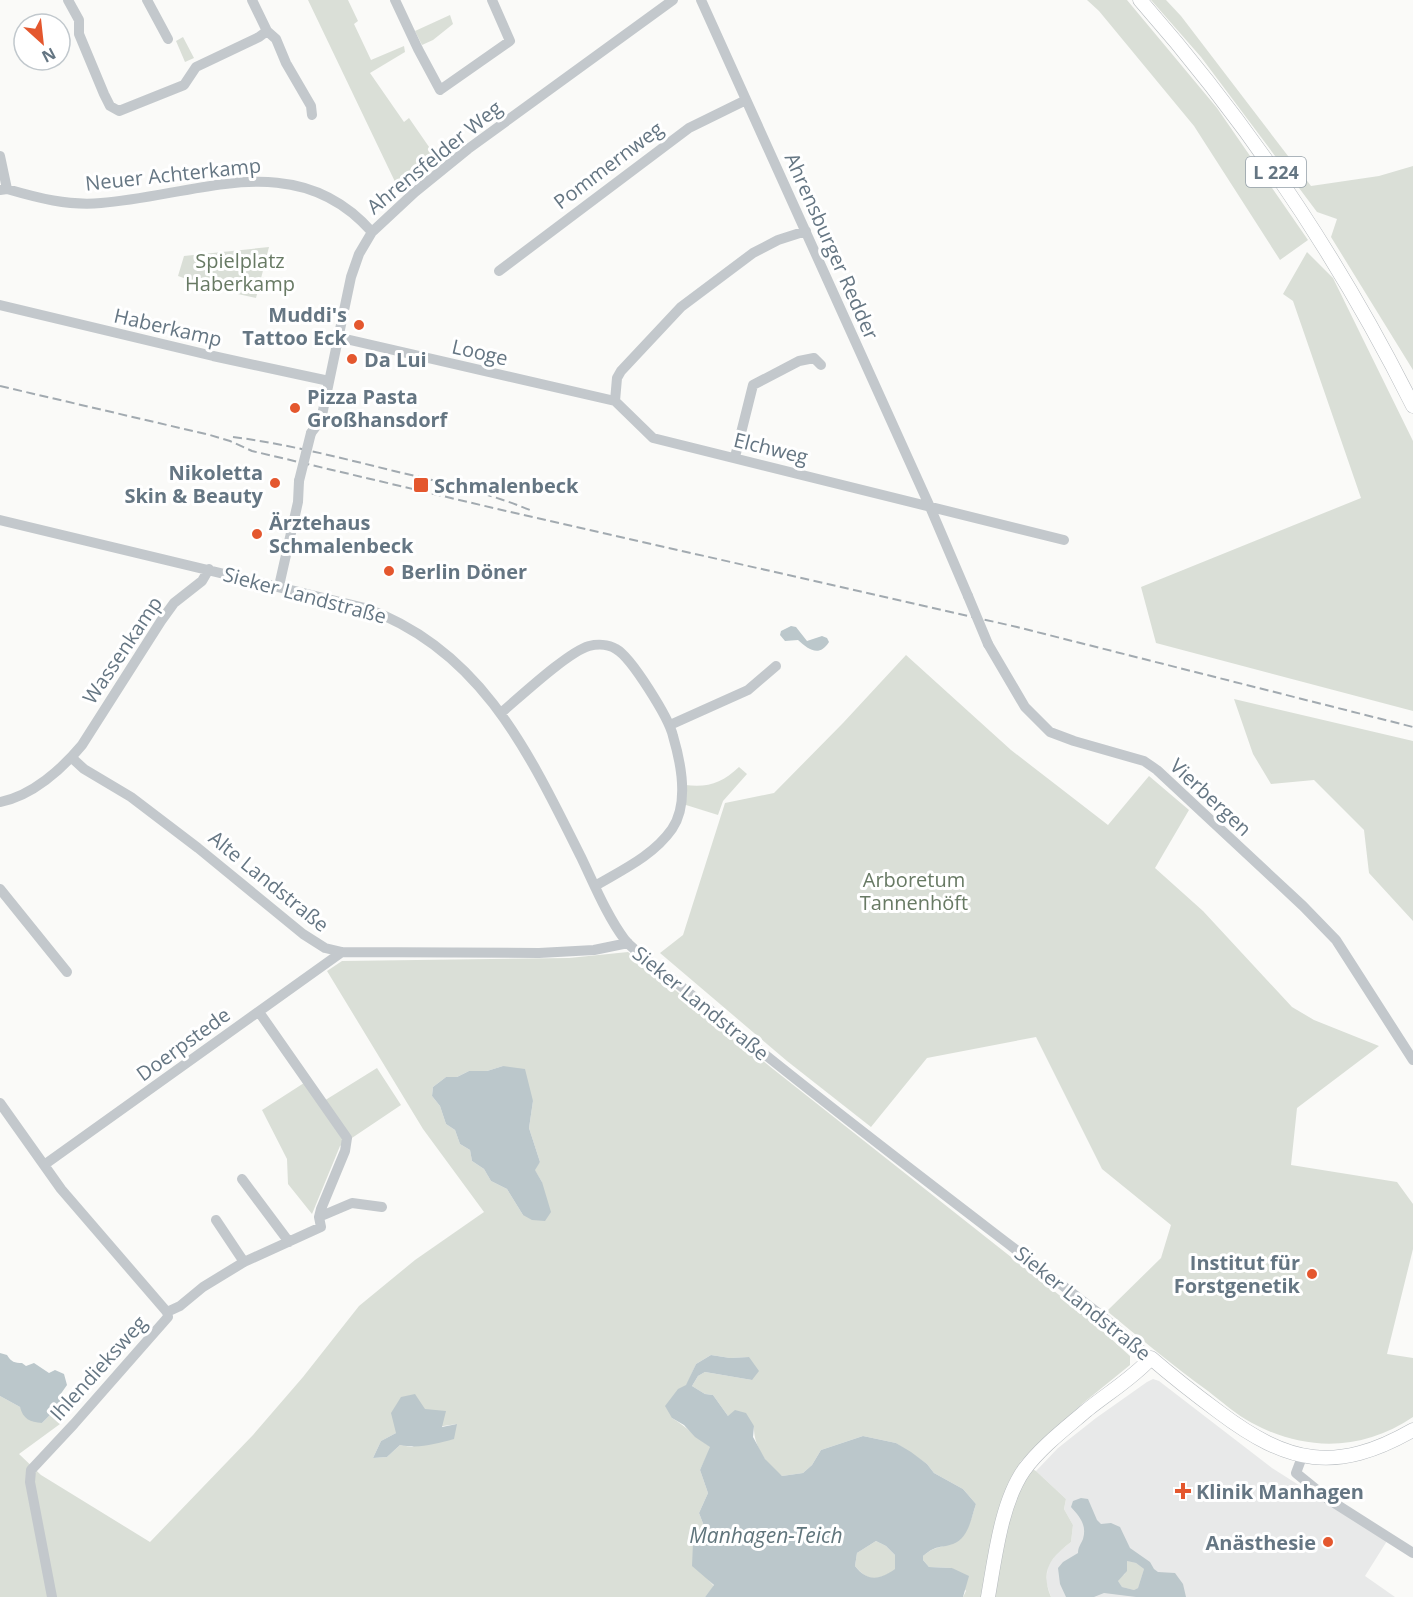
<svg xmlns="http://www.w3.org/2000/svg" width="1413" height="1597" viewBox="0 0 1413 1597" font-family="'Open Sans',sans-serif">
<rect width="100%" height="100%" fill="#fafaf8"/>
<path fill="#e8e9e9" d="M1153 1379 1159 1381 1272 1468 1387 1541 1365 1576 1395 1597H1051L1046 1582 1048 1566 1057 1553 1071 1542 1073 1525 1064 1509 1066 1499 1036 1471 1058 1448 1096 1418 1147 1382Z"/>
<path fill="#dadfd7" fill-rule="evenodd" d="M308 0H348L358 21 354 24 371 60 404 46 405 52 370 73 404 122 409 118 436 157 398 188Z
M1087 0H1127L1217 108 1308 240 1280 260 1194 126 1099 11Z
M1151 0H1166L1181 16 1311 186 1379 176 1413 166V370L1331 237 1337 219 1317 212 1201 57Z
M450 15 453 24 433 40 422 45 415 31Z
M183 37 194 58 185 62 176 41Z
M269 247 256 298 215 289 178 276 184 256Z
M1307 252 1333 278 1413 441V711L1156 643 1141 587 1361 498 1293 301 1283 294Z
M906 655 1011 750 1108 825 1149 776 1189 810 1155 868 1203 911 1292 1007 1314 1020 1379 1046 1297 1108 1291 1165 1397 1182 1413 1204V1249L1387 1354 1413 1358V1417C1363 1451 1305 1452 1252 1423 1237 1415 1222 1402 1208 1391 1173 1366 1140 1338 1107 1311L1161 1258 1171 1225 1102 1169 1036 1037 927 1058 871 1127 787 1061 660 953 683 935 725 803 774 793 843 723Z
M1234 699 1413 741V921L1369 873 1364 830 1314 780 1271 784 1253 754Z
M739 767 747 774 723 801 718 815 686 805 685 785C708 788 722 783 739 767Z
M628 952 773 1069 1087 1317 1130 1356V1365L1082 1404 1020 1462 1036 1471 1066 1499 1064 1509 1073 1525 1071 1542C1050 1558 1040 1571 1051 1597H963L966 1591 952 1568 929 1567 923 1560V1556C936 1546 936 1549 950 1544 967 1539 971 1519 976 1504L963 1489 934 1473 927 1464 896 1443 863 1436 821 1450 812 1465 803 1473 782 1476C766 1465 753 1445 754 1426L728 1416 713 1395 705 1394 692 1386 698 1376 705 1372 752 1380 749 1357 730 1358 711 1355 696 1364 672 1418C686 1426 696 1438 711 1447L700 1470 708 1493 699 1513 704 1526 693 1543 704 1575 714 1586 705 1597H0V1396L20 1407 42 1423 60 1405 68 1414 60 1424 19 1454 41 1475 150 1542 253 1435 303 1377 359 1306 415 1260 484 1212 423 1129 327 971 342 961 569 958ZM503 1066 533 1101 529 1128 540 1162 534 1169 542 1182 523 1215 507 1189 491 1181 484 1169 472 1161 470 1150 460 1144 455 1130 446 1124 440 1106 432 1096 433 1087 446 1077H457L469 1071H487ZM457 1424 412 1447 400 1445 387 1457 373 1458 381 1441 396 1433Z
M377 1068 401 1105 340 1146 312 1214 288 1184 287 1159 262 1110 304 1083 319 1104Z
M876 1541 886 1546 895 1555V1570C878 1580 869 1583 855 1566L857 1553Z
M1127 1561 1136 1563 1144 1569 1138 1588 1134 1590 1122 1587 1118 1581 1120 1577 1125 1574Z"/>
<path fill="#bbc7cb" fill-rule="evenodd" d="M791 626 796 627 807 641 822 636 827 638 829 642C819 658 808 649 798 640L785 641 780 635 781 631Z
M503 1066 525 1069 533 1101 529 1128 540 1162 535 1170 542 1182 551 1212 545 1221 532 1220 523 1215 507 1189 491 1181 484 1169 472 1161 470 1150 460 1144 455 1130 446 1124 440 1106 432 1096 433 1087 446 1077H457L469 1071H487Z
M0 1353 7 1355C11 1362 15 1363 22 1363L26 1366 34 1363 49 1373 55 1370 64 1374 67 1385 60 1395V1405L42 1423C30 1422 23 1419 20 1407L0 1396Z
M711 1355 730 1358 749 1357 759 1371 752 1380 705 1372 698 1376 692 1386 705 1394 713 1395 728 1416 735 1410 746 1413 754 1426 753 1437 765 1459 782 1476 803 1473 812 1465 821 1450 863 1436 896 1443 911 1452 927 1464 934 1473 963 1489 976 1504C971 1518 969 1538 953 1544 938 1549 938 1544 923 1556V1560L929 1567 952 1568 969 1576 963 1597H705L714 1585 692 1566 693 1543 704 1526 699 1513 708 1493 700 1470 710 1447 695 1437 684 1425 672 1418 665 1406 678 1389 686 1385 696 1364ZM876 1541 886 1546 895 1555V1569C880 1580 867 1582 855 1566L857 1553Z
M415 1394 425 1409 446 1411 442 1427 457 1424 454 1439C435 1444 419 1449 400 1445L387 1457 373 1458 381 1441 396 1433 391 1413 401 1397Z
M1081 1498 1088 1499 1097 1520 1101 1524 1111 1523 1120 1527 1130 1548 1150 1562 1154 1569 1158 1572 1175 1573 1183 1584 1186 1597H1136L1104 1593 1094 1597H1066L1060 1584 1058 1568 1063 1562 1078 1553C1078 1547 1081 1544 1083 1539 1087 1525 1080 1517 1071 1507L1073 1501ZM1127 1561 1136 1563 1144 1569 1138 1588 1134 1590 1122 1587 1118 1581 1127 1571Z"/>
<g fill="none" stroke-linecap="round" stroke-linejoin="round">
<g stroke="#b5babe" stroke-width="15">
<path id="major" d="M1140 0C1250 125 1339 258 1413 406
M988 1597C995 1558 1001 1503 1024 1470 1041 1447 1066 1428 1087 1410 1108 1393 1133 1378 1151 1358 1173 1377 1196 1395 1219 1412 1288 1464 1336 1474 1413 1430"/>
</g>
<path stroke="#c3c8cc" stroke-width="10" d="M68 0 79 20V34L104 94 110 106 119 111 184 85 196 67 259 37 267 31 252 0
M147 0 168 39
M395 0 418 49 440 90 510 41 492 0
M701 0 930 507 968 596
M267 31 276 39 286 63 311 106 312 115
M0 156 7 189
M0 190 7 189C38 198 68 206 101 203 196 196 296 145 372 232
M499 271 689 128 746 100
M0 305 213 356 329 381
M337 337 615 401
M615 401 653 438 1064 540
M615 401 617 378 621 371 681 307 753 253 778 240 806 231
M311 433 321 420 351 277 359 254 372 232 415 192 468 149 673 0
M735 457 753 385 799 361 814 358 821 365
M0 520 365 608C481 649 529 753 581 857 594 884 607 916 625 940 634 951 650 961 661 970 688 992 715 1014 742 1036 860 1132 982 1223 1102 1316L1151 1358
M279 586 298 502 299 481
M988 644 1025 707 1050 732 1074 741 1144 761 1157 770 1303 906 1336 940 1413 1060
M502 712C521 696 568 652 589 646 597 644 608 644 616 649 631 657 669 718 673 736 681 763 689 804 672 829 653 856 622 870 595 886
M670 725 748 690 776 666
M72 758 84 769 131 797 198 848 303 934 325 948 342 952 539 953 594 950 628 943
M0 802C32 796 62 769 82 745L161 621 174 603 202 581 209 569
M0 889 67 972
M0 1103 61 1189 167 1312 168 1317 74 1424 31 1470 30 1482 52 1597
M44 1165 342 952
M242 1179 289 1242
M319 1217 352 1203 382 1207
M216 1220 244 1262
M167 1312 180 1306 203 1287 244 1262 321 1227 319 1217 321 1209 345 1151 347 1138 259 1012
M1302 1457 1296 1473 1328 1499 1413 1553"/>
<use href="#major" stroke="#fff" stroke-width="14"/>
<path stroke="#a2aab0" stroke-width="2" stroke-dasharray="9 4.5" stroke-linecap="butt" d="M0 386 210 435 230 441 252 451 506 511 1017 627 1413 727
M233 437C288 444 341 458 394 471 440 482 486 492 530 510"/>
<path stroke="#c3c8cc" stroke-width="10" d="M299 481 311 433
M968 596 988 644"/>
</g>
<g fill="#e4572e" stroke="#fff" stroke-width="2">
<circle cx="359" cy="325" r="6"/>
<circle cx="352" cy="359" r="6"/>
<circle cx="295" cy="408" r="6"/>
<circle cx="275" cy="483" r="6"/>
<rect x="413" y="477" width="16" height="16" rx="3"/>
<circle cx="257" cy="534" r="6"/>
<circle cx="389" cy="571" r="6"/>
<circle cx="1312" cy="1274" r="6"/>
<path d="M1180 1482h6v6h6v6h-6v6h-6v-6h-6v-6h6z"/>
<circle cx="1328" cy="1542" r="6"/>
</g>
<g text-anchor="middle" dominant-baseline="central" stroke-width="6" stroke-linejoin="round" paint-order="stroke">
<rect fill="#fff" stroke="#939fa8" stroke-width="1.5" x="1246" y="157" width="60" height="30" rx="4.5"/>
<g font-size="18" font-weight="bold" fill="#657683">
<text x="1276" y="172">L 224</text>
</g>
<g font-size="20" fill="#657683" stroke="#fff">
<text transform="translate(434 157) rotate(-39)">Ahrensfelder Weg</text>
<text transform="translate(608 165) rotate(-37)">Pommernweg</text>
<text transform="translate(173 174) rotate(-6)">Neuer Achterkamp</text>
<text transform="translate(832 246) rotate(66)">Ahrensburger Redder</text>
<text transform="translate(168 327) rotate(13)">Haberkamp</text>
<text transform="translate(480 352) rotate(13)">Looge</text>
<text transform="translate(771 448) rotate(14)">Elchweg</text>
<text transform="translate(305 595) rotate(15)">Sieker Landstraße</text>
<text transform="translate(122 650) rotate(-56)">Wassenkamp</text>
<text transform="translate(1211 797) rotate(43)">Vierbergen</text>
<text transform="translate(269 881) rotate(39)">Alte Landstraße</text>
<text transform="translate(701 1003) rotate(39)">Sieker Landstraße</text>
<text transform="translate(183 1044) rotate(-36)">Doerpstede</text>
<text transform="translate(1083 1303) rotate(39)">Sieker Landstraße</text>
<text transform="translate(98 1368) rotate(-48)">Ihlendieksweg</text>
</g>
<g font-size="20" fill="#687a64" stroke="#fff">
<text x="240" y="260">Spielplatz<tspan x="240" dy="23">Haberkamp</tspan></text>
<text x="914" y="879">Arboretum<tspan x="914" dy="23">Tannenhöft</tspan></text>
</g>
<g font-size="20" font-weight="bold" fill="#657683" stroke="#fff" text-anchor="start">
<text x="347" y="314" text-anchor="end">Muddi's<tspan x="347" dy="23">Tattoo Eck</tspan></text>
<text x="364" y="359">Da Lui</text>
<text x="307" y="396">Pizza Pasta<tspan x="307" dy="23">Großhansdorf</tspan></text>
<text x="263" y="472" text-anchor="end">Nikoletta<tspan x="263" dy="23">Skin &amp; Beauty</tspan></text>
<text x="434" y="485">Schmalenbeck</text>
<text x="269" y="522">Ärztehaus<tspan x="269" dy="23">Schmalenbeck</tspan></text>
<text x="401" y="571">Berlin Döner</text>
<text x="1300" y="1262" text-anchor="end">Institut für<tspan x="1300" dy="23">Forstgenetik</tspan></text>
<text x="1196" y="1491">Klinik Manhagen</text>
<text x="1316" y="1542" text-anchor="end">Anästhesie</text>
</g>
<g font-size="21" font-style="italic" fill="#60757c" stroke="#fff">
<text x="766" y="1535">Manhagen-Teich</text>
</g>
</g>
<g transform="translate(42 42) rotate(153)"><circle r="28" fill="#ffffff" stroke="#c1c8cd" stroke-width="1.5"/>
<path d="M0-4.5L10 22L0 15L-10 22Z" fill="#e4572e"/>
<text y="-9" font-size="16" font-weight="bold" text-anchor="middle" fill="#657683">N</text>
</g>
</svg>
